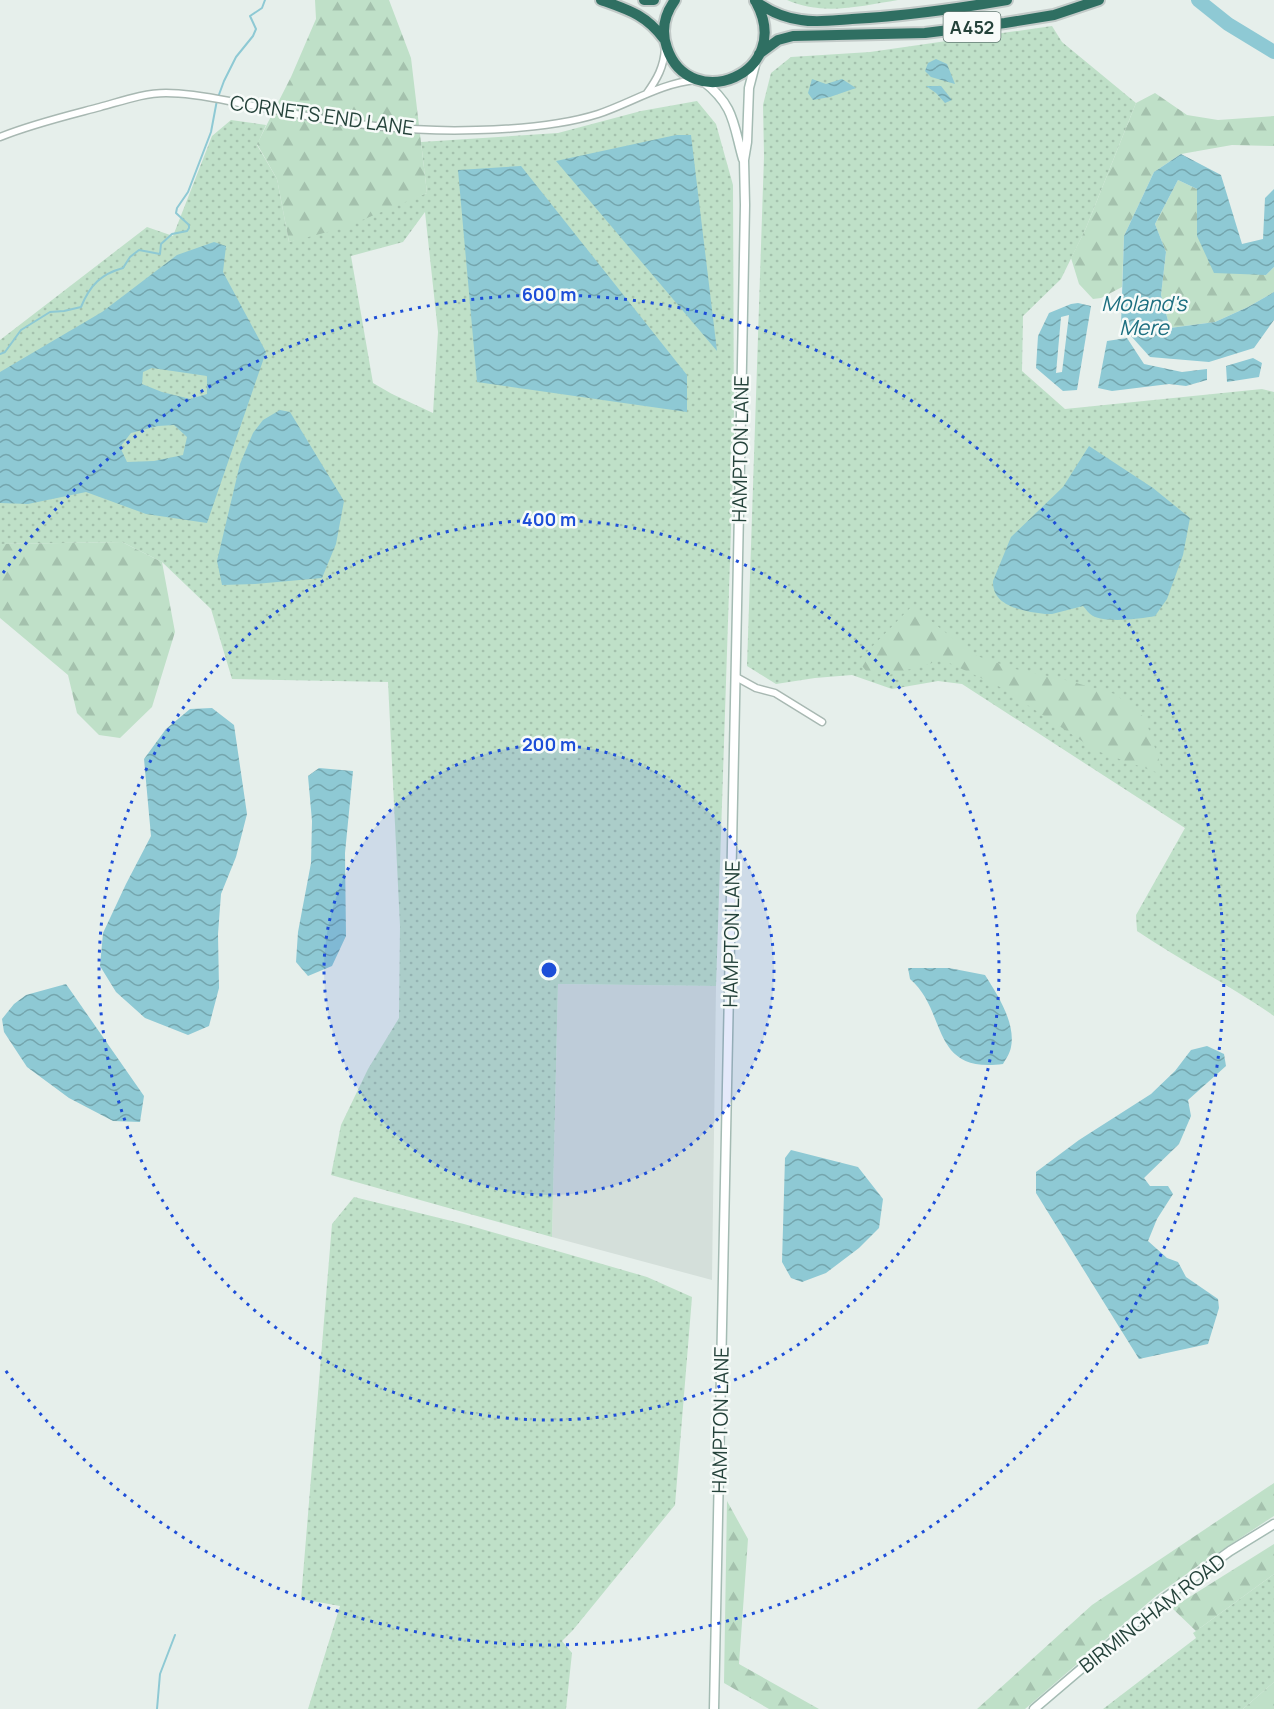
<svg xmlns="http://www.w3.org/2000/svg" width="1274" height="1709" viewBox="0 0 1274 1709" font-family="Manrope,sans-serif">
<defs>
<pattern id="grass-dots" width="8" height="8" patternUnits="userSpaceOnUse" patternTransform="scale(1.5)"><rect width="8" height="8" fill="#bfe0c8"/><path d="M2 2h.1M6 6h.1" fill="none" stroke="#a4c1ad" stroke-width="1.8" stroke-linecap="round"/></pattern>
<pattern id="forest-firs" width="22" height="20" patternUnits="userSpaceOnUse" patternTransform="scale(1.5)"><rect width="22" height="20" fill="#bfe0c8"/><path d="M5 1l3.5 6h-7zM16 11l3.5 6h-7z" fill="#a4c1ad"/></pattern>
<pattern id="water-waves" width="16" height="10" patternUnits="userSpaceOnUse" patternTransform="scale(1.5)"><rect width="16" height="10" fill="#8ec9d4"/><path d="M0 5q4-4 8 0t8 0" fill="none" stroke="#74a5ad"/></pattern>
</defs>
<rect width="100%" height="100%" fill="#e6efeb"/>
<path fill="#d4dfda" d="M558 984 716 986 712 1280 552 1237Z"/>
<path fill="url(#grass-dots)" fill-rule="evenodd" d="M787 0H898C861 6 823 16 787 0Z
M1052 26 1062 42 1136 103 1086 228 1061 279 1023 316 1022 371 1065 409 1262 389 1274 392V1016C1230 985 1181 961 1137 931L1136 915 1185 828 962 684 938 681 892 689 852 675 815 678 776 684 747 666 764 156 763 105 771 73 791 57 870 52Z
M697 101 716 124 733 185 734 439 716 986 558 984 552 1237 331 1175 341 1125 368 1069 399 1018 400 926 388 682 232 679 211 609 162 562 122 542 0 544V340L147 227 173 236 212 136 231 120 266 125 257 145 277 179 289 242 427 193 421 142 558 133 641 111ZM425 212 438 332 433 413 392 394 373 383 351 256 403 242Z
M354 1197 464 1224 647 1277 692 1297 675 1505 573 1630 562 1641 572 1653 566 1709H308L340 1606 301 1599 332 1224Z
M1274 1574V1682L1243 1709H1103L1196 1638 1193 1633 1196 1631Z"/>
<path fill="url(#forest-firs)" d="M315 0H389L411 58 427 193 343 228 289 242 277 179 257 144 291 77 316 19Z
M1155 93 1187 115 1218 120 1274 116V146L1232 145 1181 154 1154 172 1124 236 1122 287 1101 298 1093 299 1079 284 1071 258 1086 228 1136 103Z
M1178 180 1197 189V236L1266 275 1274 267V292L1248 307 1215 322 1170 328 1161 295 1166 252 1155 224Z
M122 542 162 562 175 632 152 707 120 738 99 735 77 713 68 675 0 618V544Z
M912 606 974 655 1015 669 1062 679 1115 694 1145 718 1164 775 1097 751 1000 687 943 660 889 675 867 672 858 661Z
M1274 1483V1516L1199 1565 1157 1595 1025 1709H977L1092 1605Z
M727 1501 748 1539 739 1664 819 1709H769L724 1683Z
M1274 1544V1574L1196 1631 1172 1608Z
M1274 1682V1709H1243Z"/>
<path fill="url(#water-waves)" fill-rule="evenodd" d="M936 59 947 64 955 84 931 77 925 71 928 63Z
M812 79 826 84 842 79 856 88 830 97 813 100 808 93Z
M926 86H941L952 100 945 103 936 93Z
M676 135H691L717 351 556 161Z
M1181 154 1221 175 1242 244 1263 239 1265 198 1274 189V267L1266 275 1214 273 1197 236V189L1178 180 1155 224 1166 252 1161 295 1170 328 1215 322 1248 307 1274 292V320L1254 348 1209 362 1150 357 1121 325 1124 236 1154 172Z
M521 166 687 375V412L477 382 458 170Z
M214 242 226 246 223 272 266 352 207 523 146 514 86 492 28 504 0 503V372L102 312 177 255ZM152 368 207 376V394L190 399 162 392 142 384 143 372ZM174 425 187 437 183 455 154 461 127 462 120 447 131 433 158 426Z
M1078 303 1091 306 1077 390 1063 391 1036 368 1038 336 1049 313 1071 304ZM1069 315 1062 372 1056 373 1061 317Z
M1127 338 1144 364 1182 372 1207 369V380L1186 386 1169 384 1112 391 1098 388 1107 341Z
M1253 358 1262 363 1259 377 1227 382 1226 366Z
M280 410 290 412 344 501 336 544 322 578 255 584 222 585 217 561 240 464 253 433 263 420Z
M1089 446 1153 488 1190 518 1183 555 1167 599 1155 616C1141 619 1106 623 1093 616 1089 614 1086 609 1083 606L1052 614H1045C1024 611 992 607 993 581L1011 537 1063 487Z
M212 708 234 725 247 814 236 857 221 894 218 934 219 988 209 1026 188 1035 145 1018 116 992 100 966 103 933 126 884 151 836 144 759 166 729 190 709Z
M319 768 353 771 345 853 346 936 332 966 308 976 296 962 298 932 311 863 312 821 308 776Z
M908 968H949L985 975C997 994 1016 1023 1011 1047 1010 1053 1006 1059 1003 1064 929 1074 948 1011 910 979Z
M66 984 144 1096 140 1122 113 1121 69 1098 27 1067 4 1032 2 1019 14 1004 26 995Z
M1207 1046 1224 1054 1226 1066 1188 1100 1191 1116 1179 1144 1144 1178 1150 1186H1168L1173 1194 1157 1219 1148 1241 1167 1258 1178 1262 1186 1277 1218 1299 1219 1308 1208 1344 1139 1359 1036 1193V1172L1079 1140 1151 1094 1175 1071 1191 1050Z
M791 1150 858 1167 883 1199 879 1228 859 1248 826 1273 802 1282 791 1278 782 1262 785 1158Z"/>
<g fill="none" stroke-linecap="round" stroke-linejoin="round">
<path stroke="#8ec9d4" stroke-width="2" d="M0 354 5 352 21 330 50 312 64 311 81 307C90 285 101 274 123 268L130 257 139 250 160 254 161 244 172 234 187 231 189 228V225L176 213 177 208 188 192 211 132 217 100 224 81 236 57 253 36 256 29 250 16 262 8 265 0
M157 1709 160 1674 175 1635"/>
<path stroke="#8ec9d4" stroke-width="14" d="M1198 0 1228 24 1274 52"/>
<g stroke="#a8b8b2" stroke-width="9">
<path id="street" d="M647 93C657 79 664 67 665 48
M0 137C32 124 66 116 100 107 122 101 144 93 166 93 187 93 209 97 229 101 253 106 277 110 301 115 359 126 418 132 477 130 517 129 560 126 598 114 631 103 661 83 696 80
M736 677 756 688 775 693 822 722"/>
</g>
<g stroke="#a4bbb3" stroke-width="11">
<path id="secondary" d="M703 81C735 106 733 124 743 159
M714 1709 741 415 745 205 744 160 747 142 749 88 756 61
M1034 1709 1162 1600 1230 1551 1274 1524"/>
</g>
<g stroke="#c2cac8" stroke-width="14">
<path id="highway" d="M601 0C629 10 646 15 664 39
M644 0H654
M675 0C664 15 661 31 667 48 690 115 795 74 756 2
M755 1C769 11 784 18 801 20 818 23 835 20 852 19 904 16 955 9 1007 0
M759 54 778 40 793 36 925 33 1005 23 1054 15 1099 0"/>
</g>
<use href="#street" stroke="#fff" stroke-width="6"/>
<use href="#secondary" stroke="#fff" stroke-width="8"/>
<use href="#highway" stroke="#2f6f62" stroke-width="10"/>
</g>
<circle cx="549" cy="970" r="225" fill="#1d4ed8" fill-opacity=".12"/>
<g fill="none" stroke="#1d4ed8" stroke-width="3" stroke-dasharray="3 6">
<circle cx="549" cy="970" r="225"/>
<circle cx="549" cy="970" r="450"/>
<path d="M3 573A675 675 0 1 1 3 1367"/>
</g>
<g text-anchor="middle" dominant-baseline="central" stroke-width="5" stroke-linejoin="round" paint-order="stroke">
<rect fill="#f7fbf9" stroke="#637a73" stroke-width="1.5" x="943.5" y="12" width="57" height="30" rx="4.5"/>
<g font-size="18" font-weight="bold" fill="#24423a">
<text x="972" y="27">A452</text>
</g>
<g font-size="20" fill="#24423a" stroke="#f7fbf9">
<text transform="translate(322 115) rotate(8)">CORNETS END LANE</text>
<text transform="translate(740 449) rotate(-89)">HAMPTON LANE</text>
<text transform="translate(731 934) rotate(-89)">HAMPTON LANE</text>
<text transform="translate(720 1420) rotate(-89)">HAMPTON LANE</text>
<text transform="translate(1152 1613) rotate(-38)">BIRMINGHAM ROAD</text>
</g>
<g font-size="21" font-style="italic" fill="#1c6f80" stroke="#f7fbf9">
<text x="1144" y="303">Moland's<tspan x="1144" dy="24">Mere</tspan></text>
</g>
</g>
<circle cx="549" cy="970" r="9" fill="#1d4ed8" stroke="#f7fbf9" stroke-width="3"/>
<g font-size="18" text-anchor="middle" font-weight="bold" fill="#1d4ed8" stroke="#f7fbf9" stroke-width="5" stroke-linejoin="round" paint-order="stroke">
<text x="549" y="301">600 m</text>
<text x="549" y="526">400 m</text>
<text x="549" y="751">200 m</text>
</g>
</svg>
